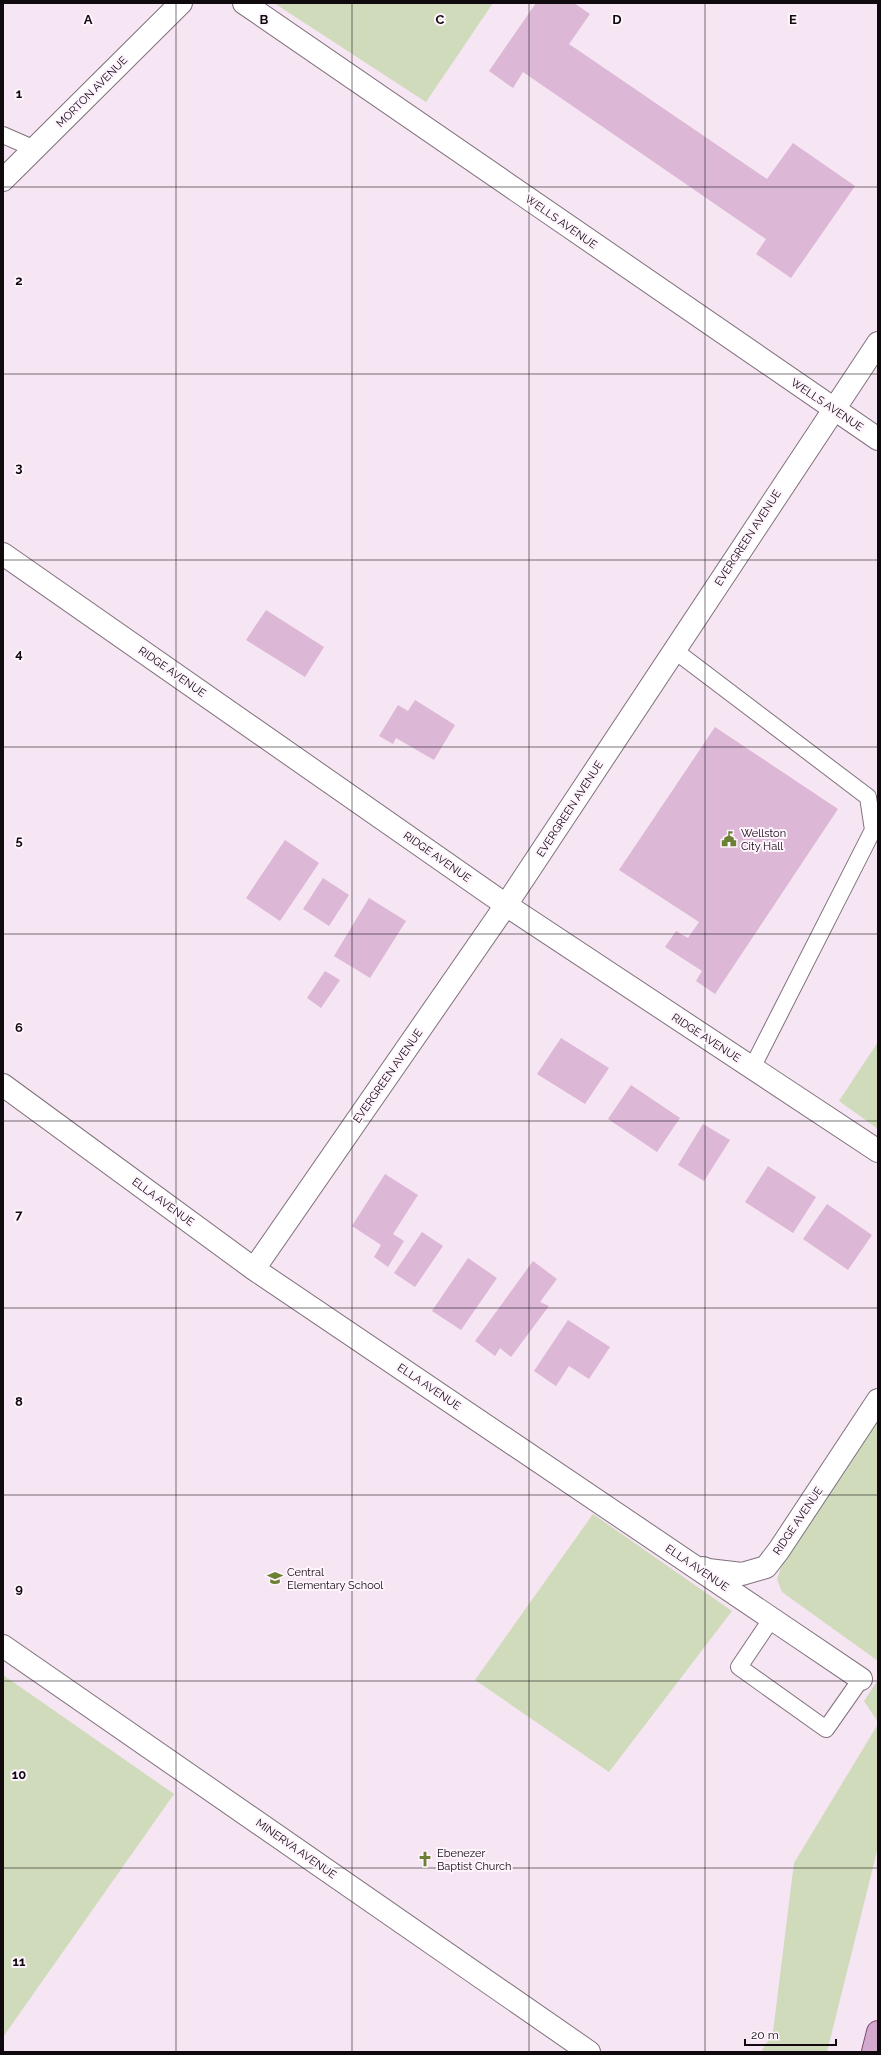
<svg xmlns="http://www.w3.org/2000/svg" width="881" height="2055" viewBox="0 0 881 2055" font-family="Raleway,sans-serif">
<rect width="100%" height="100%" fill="#f6e5f2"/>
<path fill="#cfdbbb" d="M274 3H493L426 102Z
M878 1042V1129L839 1101Z
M878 1417V1661L782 1592 777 1579 783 1562Z
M593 1514 732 1611 609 1772 475 1680Z
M3 1675 174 1794 3 2037Z
M878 1680V1722L864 1701Z
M878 1724V1847L827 2052H761L773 2032 794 1863Z"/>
<path fill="#dcb7d6" d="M536 3H574L590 14 569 44 767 179 793 143 855 186 791 278 756 254 766 239 523 72 513 88 489 71Z
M266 610 324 647 305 677 246 640Z
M415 700 455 725 434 760 396 738 393 744 379 736 398 705 408 711Z
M715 727 838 809 715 994 696 981 702 971 665 947 676 931 688 938 699 922 619 870Z
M285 840 319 863 280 921 246 898Z
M323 878 349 895 329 926 303 909Z
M369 898 406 921 370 978 334 956Z
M325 971 340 980 321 1008 307 998Z
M561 1038 609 1068 585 1104 537 1074Z
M631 1085 680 1118 657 1152 608 1119Z
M703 1124 730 1140 704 1181 678 1165Z
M768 1166 816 1197 793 1233 745 1202Z
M385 1174 418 1195 393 1234 404 1241 388 1267 374 1257 381 1245 352 1226Z
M827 1204 872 1235 848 1270 803 1239Z
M422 1232 443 1246 415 1287 394 1273Z
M468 1258 497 1278 461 1330 432 1311Z
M533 1261 557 1279 540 1302 549 1306 511 1357 500 1348 495 1356 475 1341Z
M568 1320 610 1347 589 1379 569 1366 556 1386 534 1371Z"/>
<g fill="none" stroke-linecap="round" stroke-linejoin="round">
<g stroke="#80717d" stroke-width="18">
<path id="service" d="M3 135 35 149
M674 650 868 797 873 830 752 1068
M772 1618 739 1667 826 1729 861 1679"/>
</g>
<g stroke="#80717d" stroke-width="24">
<path id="minor" d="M244 3 878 439
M3 180 181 3
M3 554 506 905 878 1151
M3 1085 254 1269 861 1679
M254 1269 506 905 878 343
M703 1568 708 1570 742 1574 766 1567 779 1550 878 1400
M3 1646 589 2052"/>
</g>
<g stroke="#7c4c75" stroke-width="24">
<path id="primary" d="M873 2052 878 2032"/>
</g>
<use href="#service" stroke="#fff" stroke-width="16"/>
<use href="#minor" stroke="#fff" stroke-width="22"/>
<use href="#primary" stroke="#d3a9cd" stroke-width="22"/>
</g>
<path fill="none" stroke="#100a0f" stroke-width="1" stroke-opacity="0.55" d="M176 3V2052M352 3V2052M529 3V2052M705 3V2052M3 187H878M3 374H878M3 560H878M3 747H878M3 934H878M3 1121H878M3 1308H878M3 1495H878M3 1681H878M3 1868H878"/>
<defs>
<g id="civic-bare" transform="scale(1.2)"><path d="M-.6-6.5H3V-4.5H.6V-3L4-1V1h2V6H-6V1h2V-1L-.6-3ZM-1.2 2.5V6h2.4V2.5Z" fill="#6a8133" stroke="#fff4fd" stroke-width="2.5" paint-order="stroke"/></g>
<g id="school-bare" transform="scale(1.2)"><path d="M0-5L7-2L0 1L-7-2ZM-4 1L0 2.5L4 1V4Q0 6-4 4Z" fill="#6a8133" stroke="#fff4fd" stroke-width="2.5" paint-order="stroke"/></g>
<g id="church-bare" transform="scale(1.2)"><path d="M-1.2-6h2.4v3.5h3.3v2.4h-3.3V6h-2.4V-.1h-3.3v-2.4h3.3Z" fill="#6a8133" stroke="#fff4fd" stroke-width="2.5" paint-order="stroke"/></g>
</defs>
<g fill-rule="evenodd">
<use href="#civic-bare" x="729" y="839"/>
<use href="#school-bare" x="275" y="1578"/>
<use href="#church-bare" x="425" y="1859"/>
</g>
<g text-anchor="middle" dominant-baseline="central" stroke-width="4" stroke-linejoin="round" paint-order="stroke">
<g font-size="11" fill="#100a0f" stroke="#fff4fd">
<text transform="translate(92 92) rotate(-45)">MORTON AVENUE</text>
<text transform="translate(561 222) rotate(35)">WELLS AVENUE</text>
<text transform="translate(827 405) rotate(34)">WELLS AVENUE</text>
<text transform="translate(748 538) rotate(-57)">EVERGREEN AVENUE</text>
<text transform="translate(172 672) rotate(35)">RIDGE AVENUE</text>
<text transform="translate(570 809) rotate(-57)">EVERGREEN AVENUE</text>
<text transform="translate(437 857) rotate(35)">RIDGE AVENUE</text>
<text transform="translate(706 1038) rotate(33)">RIDGE AVENUE</text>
<text transform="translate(388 1076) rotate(-55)">EVERGREEN AVENUE</text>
<text transform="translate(163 1202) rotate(36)">ELLA AVENUE</text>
<text transform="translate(429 1387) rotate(34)">ELLA AVENUE</text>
<text transform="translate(798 1521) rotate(-56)">RIDGE AVENUE</text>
<text transform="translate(697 1568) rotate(34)">ELLA AVENUE</text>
<text transform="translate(296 1849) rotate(35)">MINERVA AVENUE</text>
</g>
<g font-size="11" fill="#100a0f" stroke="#fff4fd" text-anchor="start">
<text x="741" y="833">Wellston<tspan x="741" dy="13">City Hall</tspan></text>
<text x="287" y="1572">Central<tspan x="287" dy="13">Elementary School</tspan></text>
<text x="437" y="1853">Ebenezer<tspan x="437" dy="13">Baptist Church</tspan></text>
</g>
</g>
<g font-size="13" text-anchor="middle" font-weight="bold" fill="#100a0f" stroke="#fff4fd" stroke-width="4" stroke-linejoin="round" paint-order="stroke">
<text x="88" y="24">A</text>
<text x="264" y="24">B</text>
<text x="440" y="24">C</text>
<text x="617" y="24">D</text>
<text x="793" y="24">E</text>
<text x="19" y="98">1</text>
<text x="19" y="285">2</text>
<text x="19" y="472">3</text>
<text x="19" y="658">4</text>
<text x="19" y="845">5</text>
<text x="19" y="1032">6</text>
<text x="19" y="1219">7</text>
<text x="19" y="1406">8</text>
<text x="19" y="1593">9</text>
<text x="19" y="1779">10</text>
<text x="19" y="1966">11</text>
</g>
<rect width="881" height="2055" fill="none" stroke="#100a0f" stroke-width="8"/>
<path d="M745 2039v6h91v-6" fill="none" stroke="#100a0f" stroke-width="2"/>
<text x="751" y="2039" font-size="12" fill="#100a0f" stroke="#fff4fd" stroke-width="3" paint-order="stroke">20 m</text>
</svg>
